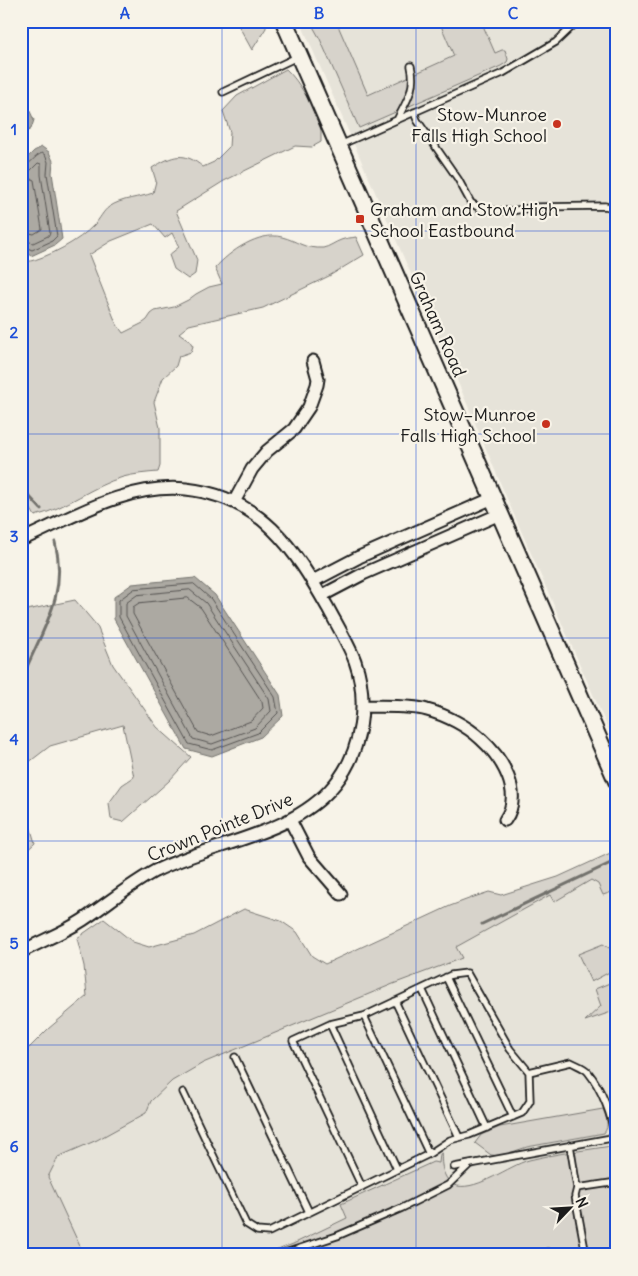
<svg xmlns="http://www.w3.org/2000/svg" width="638" height="1276" viewBox="0 0 638 1276" font-family="Delius,sans-serif">
<rect width="100%" height="100%" fill="#f7f3e8"/>
<filter id="ink" filterUnits="userSpaceOnUse"><feTurbulence type="fractalNoise" baseFrequency=".02" numOctaves="2"/><feDisplacementMap in="SourceGraphic" scale="10" xChannelSelector="R" yChannelSelector="G"/><feConvolveMatrix kernelMatrix="1 2 1 2 8 2 1 2 1" color-interpolation-filters="sRGB"/></filter>
<g filter="url(#ink)">
<path fill="#e6e3d9" d="M300 21H617V749L508 501 443 347Z
M617 850V1255H36L21 1125Z"/>
<path fill="#d7d3cb" stroke="#7a7874" d="M236 21H266V28L252 50Z
M310 21H336L368 95 454 56 439 21H481L495 53 502 50H505L508 59 507 62 501 66 359 128 320 39Z
M286 69C301 83 308 102 321 118V142L312 147 295 146 224 181 176 211 197 260 195 274 188 279 174 269 169 255 179 247 172 233 165 238 153 224 111 241 89 255 116 323 123 333 143 323 147 320 151 314 155 311 174 307 188 300 196 294 209 287 222 284 215 268C230 251 259 231 282 237 298 241 303 249 323 248 329 247 335 242 341 240 346 238 351 238 356 237L364 255 329 276 263 308 189 325 179 333 189 340 193 346 191 352 179 356 176 366 163 378 154 402 160 428V466L158 472C146 473 134 474 123 477 92 486 67 508 35 516L21 493V256L27 262C49 257 79 241 94 225 100 219 103 211 109 207 122 198 139 198 153 193L156 181 152 168C173 155 184 151 203 167L214 162 229 147 230 132 223 111 237 96Z
M75 600 97 626 113 665 157 727 191 757 169 781 123 822 111 819 109 803 122 785 134 777 123 725 50 746 24 766 22 799 35 843 21 856V613L27 610Z
M617 850V895L615 891 603 895 598 884 591 880 554 902 550 895 456 947 462 958 393 984 203 1063 172 1081 151 1101 146 1113 97 1140 58 1157 48 1177 84 1255H21V1056L48 1029 87 996 84 966 77 938 104 919 133 942 149 947 194 935 244 909 281 921 297 932 312 956 325 964 450 906 474 897 489 892 501 895 558 877Z
M603 944 617 953V968L591 982 578 954Z
M617 980V1010L585 1021 601 1006 595 989Z
M603 1109C606 1117 610 1126 604 1133L527 1147 500 1156 491 1155 475 1143 481 1135 500 1127Z
M617 1145V1255H553L549 1247 532 1255H265L293 1244 347 1218 341 1204 433 1162 439 1163 440 1154 442 1153C440 1164 444 1183 457 1186 479 1190 508 1166 529 1160 558 1153 588 1150 617 1145Z"/>
<path fill="#aca9a2" stroke="#72716c" d="M21 92 34 120 31 129 21 135Z
M42 147 49 152 53 161 52 173 62 239 55 245 31 256 24 251 21 243V164L34 151Z
M195 578 215 595 280 695 283 716 261 737 212 756 186 749 114 619V597L132 584Z"/>
<g fill="none" stroke-linecap="round" stroke-linejoin="round">
<path stroke="#565452" stroke-width="1" d="M21 167C30 166 34 156 42 153L45 155 48 162 47 174 57 236 52 241 32 250 21 245
M21 173 29 172 38 163 41 164V175L50 233 48 236 33 243 21 239
M21 181 32 179 34 180 42 229 34 234 21 231
M194 584 211 599 275 697 278 713 258 733 212 750 189 744 119 617V600L134 589Z
M190 590 206 603 269 699 271 711 255 728 212 744 193 739 126 616V603L137 595Z
M188 598 201 608 262 702 263 708 251 721 211 736 198 732 133 614V607L139 603Z"/>
<path stroke="#72716c" stroke-width="3" d="M21 484 29 496 41 509
M21 681C40 632 69 597 55 542
M482 924 617 860"/>
<g stroke="#1c1c1c" stroke-width="9">
<path id="service" d="M223 92 297 57
M414 112 417 120 458 179 471 203 483 210 511 211 536 207 605 206 617 209
M398 118C408 99 416 87 411 66
M340 145 503 73 556 42 578 21
M446 977 513 1117
M422 989 487 1128
M395 1001 459 1137
M330 1024 397 1169
M235 1057 309 1212
M529 1072 530 1101 522 1113 469 1135 450 1140 429 1154 364 1016 451 975 467 973 510 1049 529 1072 571 1062C576 1065 584 1067 588 1072 601 1088 613 1117 614 1137
M183 1092 246 1224 257 1231 269 1232 429 1154
M570 1145 577 1188 575 1196 586 1255
M454 1167 617 1137
M362 1187 293 1041 330 1024 364 1016
M577 1188 617 1182
M279 1255 337 1236 402 1208 448 1185 470 1164"/>
</g>
<g stroke="#1c1c1c" stroke-width="15">
<path id="minor" d="M234 502 252 469 267 451 294 429 309 407 317 385 318 379 313 361
M21 540C73 517 128 483 186 489 261 497 294 548 328 608 337 625 348 643 355 661 369 701 362 751 335 784 293 836 213 842 155 871 129 885 107 904 83 920 63 933 41 941 21 952
M313 581 359 557 493 498
M321 596 363 574 500 514
M362 706C381 707 410 705 427 710 446 715 467 726 481 739 502 758 524 793 505 820
M290 820 309 857 341 894"/>
</g>
<g stroke="#1c1c1c" stroke-width="20">
<path id="secondary" d="M284 21 617 781"/>
</g>
<use href="#service" stroke="#f7f3e8" stroke-width="5.5"/>
<use href="#minor" stroke="#f7f3e8" stroke-width="11"/>
<use href="#secondary" stroke="#f7f3e8" stroke-width="16"/>
</g>
</g>
<path fill="none" stroke="#1d4ed8" stroke-width="1" stroke-opacity="0.55" d="M222 21V1255M416 21V1255M21 231H617M21 434H617M21 638H617M21 841H617M21 1045H617"/>
<g fill="#c8321e" stroke="#f7f3e8" stroke-width="2">
<circle cx="557" cy="124" r="5"/>
<rect x="355" y="214" width="10" height="10" rx="2.5"/>
<circle cx="546" cy="424" r="5"/>
</g>
<g text-anchor="middle" dominant-baseline="central" stroke-width="4.5" stroke-linejoin="round" paint-order="stroke">
<g font-size="18" fill="#1c1c1c" stroke="#f7f3e8" text-anchor="end">
<text x="547" y="114">Stow-Munroe<tspan x="547" dy="21">Falls High School</tspan></text>
<text x="370" y="209" text-anchor="start">Graham and Stow High<tspan x="370" dy="21">School Eastbound</tspan></text>
<text x="536" y="414">Stow–Munroe<tspan x="536" dy="21">Falls High School</tspan></text>
</g>
<g font-size="18" fill="#1c1c1c" stroke="#f7f3e8">
<text transform="translate(438 324) rotate(66)">Graham Road</text>
<text transform="translate(220 827) rotate(-22)">Crown Pointe Drive</text>
</g>
</g>
<rect width="638" height="1276" fill="none" stroke="#f7f3e8" stroke-width="55"/>
<g transform="translate(570 1208) rotate(65)" stroke="#f7f3e8" stroke-width="4" paint-order="stroke">
<path d="M0-4L9 19L0 12L-9 19Z" fill="#1c1c1c"/>
<text y="-8" font-size="14" font-weight="bold" text-anchor="middle" fill="#1c1c1c">N</text>
</g>
<rect x="28" y="28" width="582" height="1220" fill="none" stroke="#1d4ed8" stroke-width="2"/>
<g font-size="16" text-anchor="middle" font-weight="bold" fill="#1d4ed8">
<text x="125" y="19">A</text>
<text x="319" y="19">B</text>
<text x="513" y="19">C</text>
<text x="14" y="135">1</text>
<text x="14" y="338">2</text>
<text x="14" y="542">3</text>
<text x="14" y="745">4</text>
<text x="14" y="949">5</text>
<text x="14" y="1152">6</text>
</g>
</svg>
